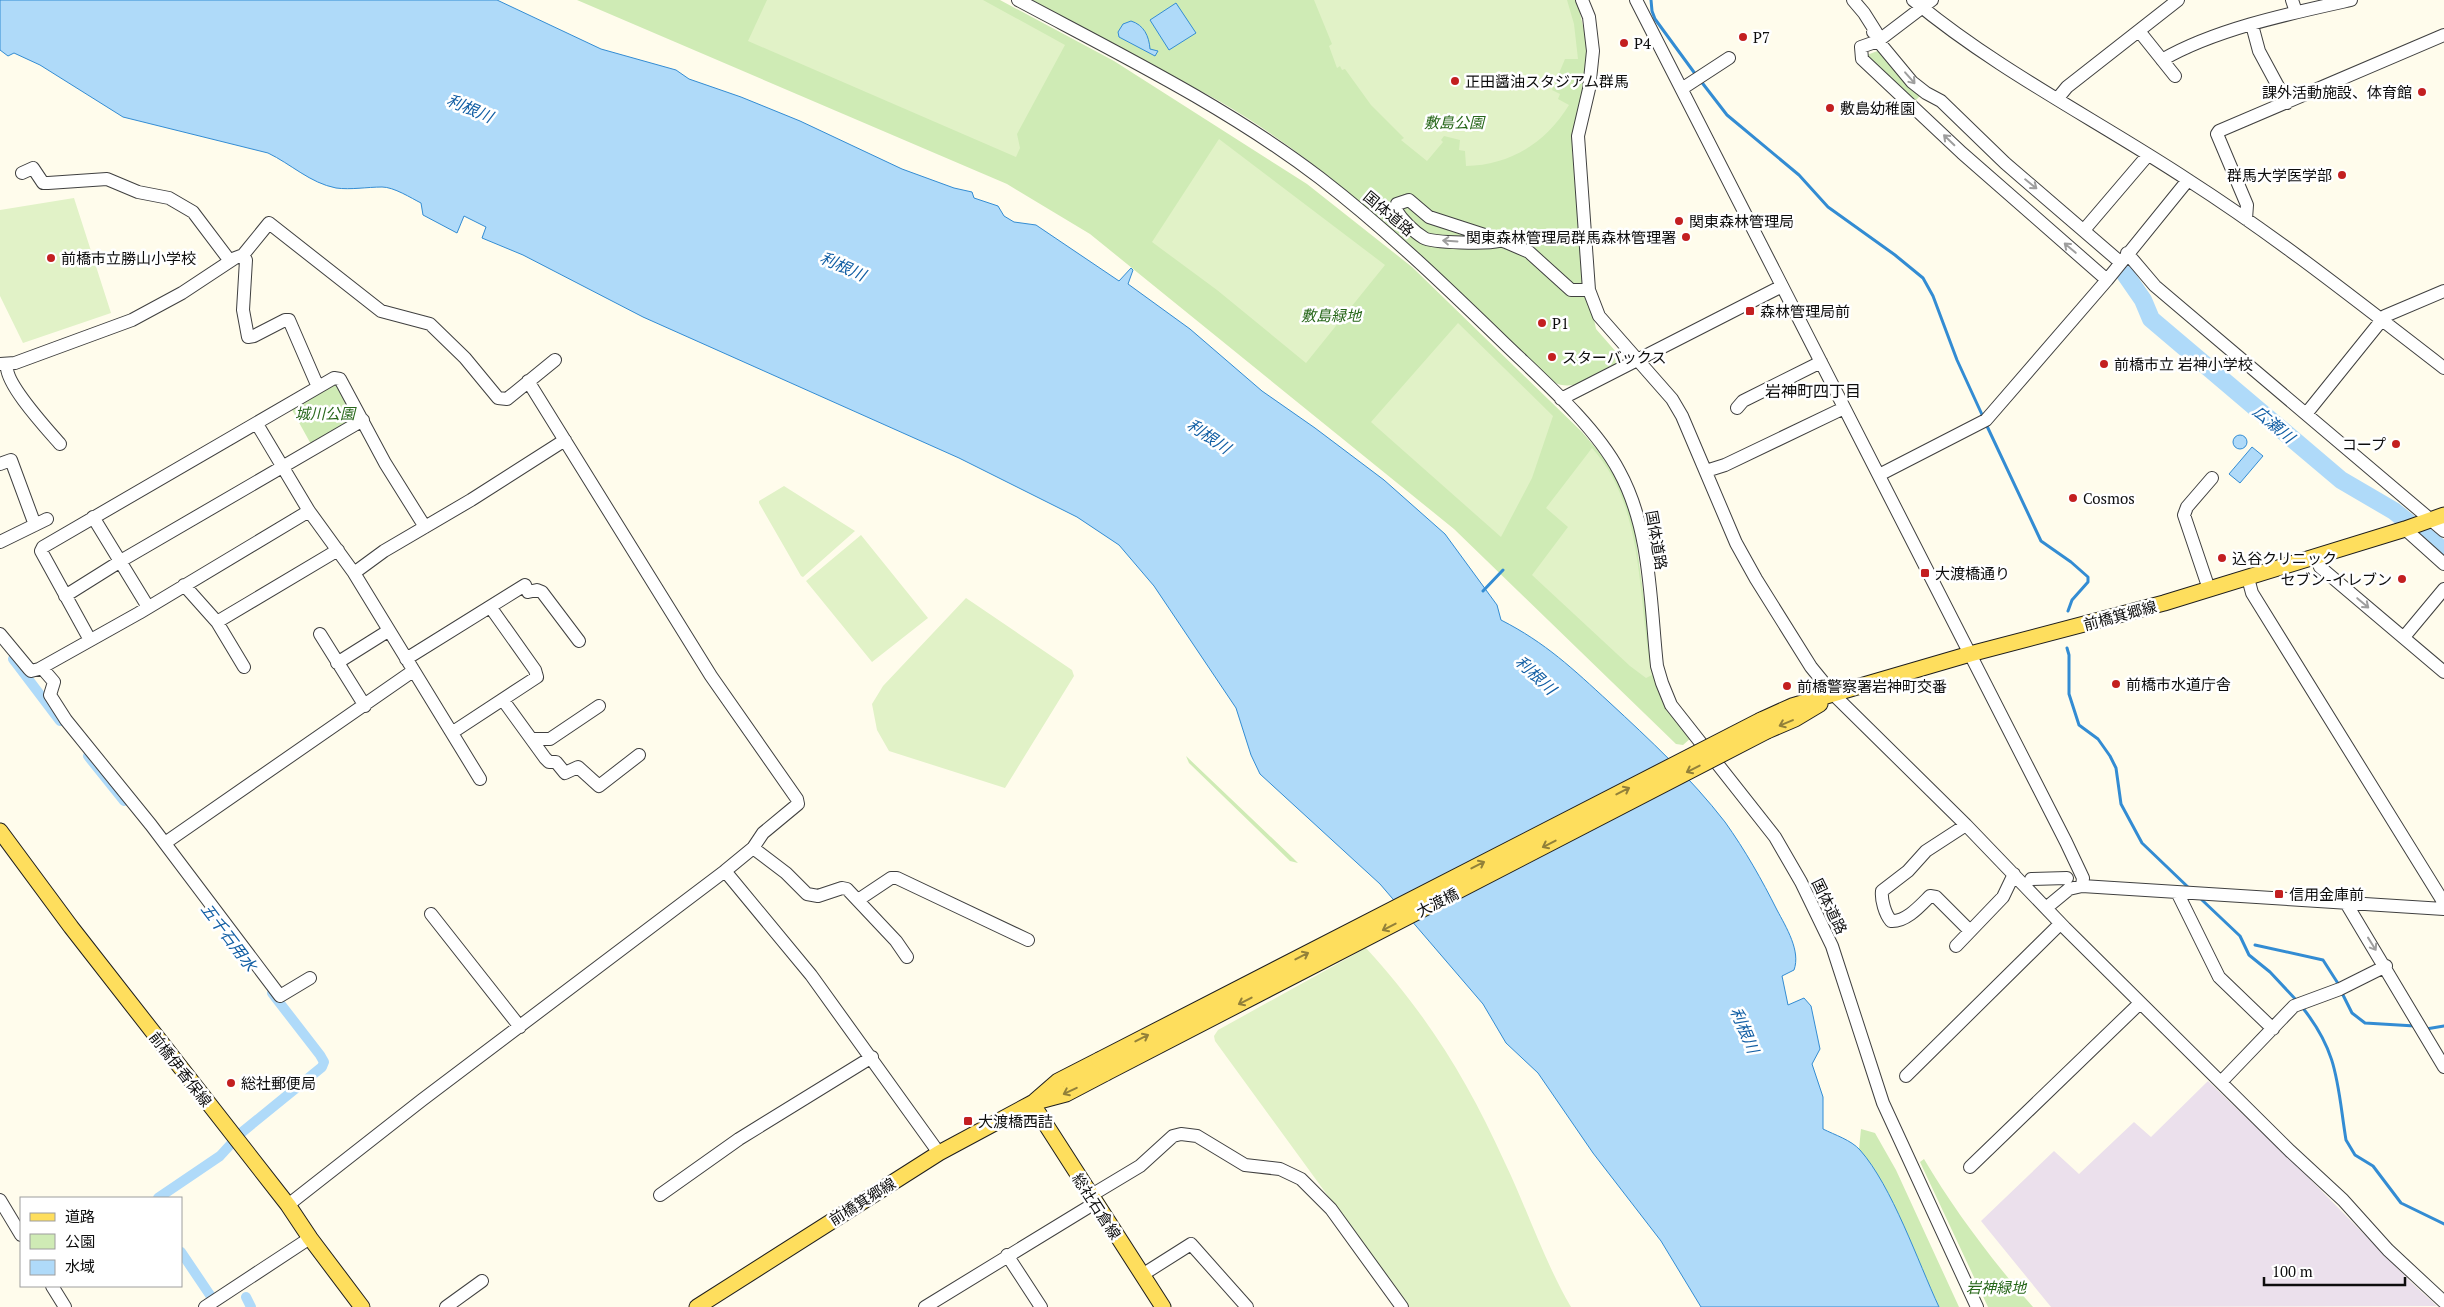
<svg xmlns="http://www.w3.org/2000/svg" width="2444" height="1307" viewBox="0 0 2444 1307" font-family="'PT Serif','Noto Sans JP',serif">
<rect width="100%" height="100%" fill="#fffcec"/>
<path fill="#ebe0ec" d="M2208 1081 2300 1169 2412 1283 2437 1306 2051 1307 1981 1221 2054 1151 2079 1174 2134 1122 2151 1137Z"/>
<path fill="#cfebb5" d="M577 0H1000L1114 61 1307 184 1412 267 1582 432 1606 460 1624 492 1633 518 1653 664 1691 738 1683 745 1676 744 1454 529 1090 234 1007 184Z
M1032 0H1577L1588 48 1587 71 1572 149 1585 276 1596 329 1617 353 1615 366C1595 376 1574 393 1553 382 1448 281 1346 175 1219 101Z
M1883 49 1922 94 1914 102 1864 56Z
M333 382 338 383 357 416 355 421 312 446 291 408Z
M1186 756 1293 858 1298 863 1290 861 1189 763Z
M1861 1129 1875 1133 1896 1170 1959 1307H1939L1887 1191 1859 1149Z
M1924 1159C1954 1210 1994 1263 2033 1307H1988L1920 1162Z"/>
<path fill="#e1f2c7" d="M767 0H983L1065 45 1017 134 1020 148 1016 157 748 41Z
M1314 0H1567L1574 24 1578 59H1565L1552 90 1560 94 1558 99 1569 105C1546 143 1510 165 1466 166L1465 151 1459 150 1460 140 1444 136 1441 140 1443 142 1427 161 1401 140 1404 138 1371 105 1345 69 1342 70 1340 66 1337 68 1329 46 1332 44Z
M1219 139 1385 265 1306 363 1217 290 1152 242Z
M74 198 111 313 23 343 0 296V210Z
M1458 323 1553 416 1532 478 1501 537 1371 422Z
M1592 448C1646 508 1637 600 1652 675L1646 678 1630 666 1532 575 1568 527 1546 508Z
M784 486 855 531 803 577 801 576 759 503V501Z
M861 535 928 618 872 662 806 581Z
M966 598 1072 670 1074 676 1005 788 889 751 877 730 872 704 883 686Z
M1366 948C1428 1016 1467 1079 1505 1163 1528 1211 1544 1261 1571 1307H1409L1215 1041 1214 1036 1218 1030Z"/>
<path fill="#afdaf9" stroke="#338cd3" d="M0 0H497L601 49 676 70 689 79 741 97 800 121 902 169 954 188 972 192 974 198 998 206 1004 216 1014 222 1036 225 1119 281 1131 268 1133 270 1128 284 1190 329 1262 391 1315 428 1384 480 1445 534 1497 605 1501 620C1546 643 1573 669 1609 702 1650 740 1691 778 1725 822 1745 850 1762 880 1777 910 1786 927 1801 951 1794 970L1782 976 1788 1005 1804 998 1811 1006 1820 1049 1812 1064 1823 1097V1129C1835 1135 1851 1140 1860 1150 1892 1186 1918 1262 1939 1307H1701L1661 1241 1593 1153 1538 1073 1506 1043 1483 1004 1380 884 1260 774 1251 755 1236 708 1154 586 1119 545 1077 517 959 458 643 317 523 255 482 238 486 227 464 216 457 233 423 215 421 203C411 198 394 187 382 187 367 187 351 190 336 188 310 183 291 164 268 153L123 117 40 65 14 53 8 56 0 50Z
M1176 3 1196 33 1169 50 1150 20Z
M1131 21C1144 25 1149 36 1150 49L1158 51 1155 56 1119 37 1118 32 1123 24Z
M2233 442a7 7 0 1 1 14 0a7 7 0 1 1-14 0Z
M2252 447 2263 456 2240 483 2229 474Z"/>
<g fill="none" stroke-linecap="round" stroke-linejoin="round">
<path stroke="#338cd3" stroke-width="3" d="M1651 0 1652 11 1655 19 1696 75
M1700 80 1727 115 1799 175 1828 207 1895 255 1923 278 1933 296 1957 360 1984 419
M1986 424 2041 541 2071 562 2088 577V582L2072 600 2068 611
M1483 591 1503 570
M2067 648 2069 655V694L2079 725 2098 739 2110 756 2116 768 2121 804 2142 843 2190 889
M2202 900 2240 936 2249 955 2270 972 2298 1002
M2255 945 2323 960 2339 985
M2341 991 2352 1013 2365 1023 2415 1026
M2302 1007C2339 1053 2337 1084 2346 1140L2355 1155 2373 1166 2401 1203 2444 1224
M2426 1029 2444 1026"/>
<path stroke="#afdaf9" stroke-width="10" d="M13 659 60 721
M88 756 124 801
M158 1198 220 1156 241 1133 322 1067 324 1062 320 1055 272 993
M181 1252 212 1298
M246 1297 251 1307"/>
<path stroke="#afdaf9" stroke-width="18" d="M2125 274 2143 300 2151 319 2341 480 2394 511 2444 551"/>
<g stroke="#404040" stroke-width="14">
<path id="minor" d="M1018 0C1121 55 1227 107 1320 178 1386 229 1442 283 1502 341 1540 378 1594 424 1619 471 1651 529 1650 601 1657 666L1662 683 1671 705 1775 837 1801 882 1832 946 1883 1103 1977 1307
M1582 0 1589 17 1593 51 1589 89 1578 136 1589 290 1599 316 1672 399 1682 416 1736 543 1756 579 1811 667 1833 694 1966 825 2065 928 2290 1151 2343 1200 2388 1250 2444 1302
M1636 0 2066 842 2083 878 2082 886
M1853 0 1864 13 1876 32H1873
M1913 0C1997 70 2097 120 2188 180 2277 237 2361 304 2444 368
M1932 0 1878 41 1861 47 1862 59 1962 153 2107 280
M2292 0 2296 12
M2252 25 2259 51 2287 103
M2139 31 2175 76
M1878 41 1912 82 1926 93 1941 101 2005 163 2120 262
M2162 60C2215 29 2292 13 2351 0
M1683 88 1729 58
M2058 98 2067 87 2178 0
M22 173 33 168 43 183H48L107 179 138 192 169 198 193 212 230 261
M2246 219 2247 205 2217 134 2219 131 2444 35
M2084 230 2148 155
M1499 241C1488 244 1433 243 1424 238 1414 232 1402 220 1396 210L1397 204 1409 200 1429 217 1506 242 1529 252 1571 290H1589
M2127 253 2155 286 2444 531
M243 255 246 260 243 310 248 337 254 336 285 320H289L318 387
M0 364 15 363 132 320 182 293 235 258 243 255 269 223 381 311 430 324 465 358 498 398 507 399 555 360
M7 365C4 383 48 430 60 444
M1561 399 1782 286
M1737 408 1743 401 1821 362
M2306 414 2385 316 2444 291
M257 424 309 511 354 573 480 779
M0 464 11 460 35 525
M1706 471 1725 465 1844 408
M1879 475 1986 420 2107 280 2188 180
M93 517 148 607
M2405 529 2444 564
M0 542 47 519
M2316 557 2320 567 2444 672
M354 573 384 551 471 500 565 440
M2248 578 2252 593 2444 903
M184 585 217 622 338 550
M2209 589 2184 515 2187 507 2212 478
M65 596 124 559 363 420
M217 622 244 667
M0 634 29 669 31 671 39 669 139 613 309 511
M320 634 365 706
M2404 637 2444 589
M90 640 41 551 43 547 334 378 340 379 385 463 425 527
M406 659 525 585 528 592 537 590 542 592 579 641
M337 663 388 631
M42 668 54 682 50 695 66 720 151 825 280 996 310 978
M503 700 545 758 549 762H556L565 773 578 767 599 786 639 755
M453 732 537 677 535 670 491 608
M533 739H550L599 706
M1966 825 1926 851 1908 871 1882 891C1881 900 1885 914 1891 921 1906 922 1920 906 1930 896L1936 897 1970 931
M165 843 413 671
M753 848 786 873 807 894 818 896 842 888 847 889 896 941 907 957
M725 871 811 975 939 1153
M2031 879 2067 878
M2177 892 2219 977 2273 1029
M858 900 891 878H897L1028 940
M2346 903 2444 1067
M2046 908 2069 889 2082 886 2444 909
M431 914 520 1027
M1956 946 2003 897 2014 874
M1906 1076 2060 924
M2221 1082 2294 1006 2340 989 2386 966
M1970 1167 2140 1003
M660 1195 739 1139 872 1057
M1090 1196 1140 1166 1173 1136 1181 1134 1197 1136 1245 1165 1280 1169 1301 1179 1331 1209 1402 1307
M0 1200 21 1235
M288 1205 422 1100 725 871 753 848 763 833 798 804 797 799 711 676 528 381
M1007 1255 1041 1307
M1142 1275 1191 1244 1247 1307
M52 1286 65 1307
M205 1307 310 1238
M446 1307 482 1281
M925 1307 1095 1203"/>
</g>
<g stroke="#1e1e1e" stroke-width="17">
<path id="major" d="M1761 720 1792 706 1833 694 1970 654 2164 603 2405 529 2444 515
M1767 731 1795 719 1820 704
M0 831 71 927 288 1205 310 1238 362 1307
M1035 1101 1058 1081 1099 1060
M1032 1103 1163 1307
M697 1307 939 1153 1032 1103 1066 1094 1106 1073"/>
</g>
<use href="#minor" stroke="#fff" stroke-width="12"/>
<use href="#major" stroke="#fede5d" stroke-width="15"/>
<g stroke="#1e1e1e" stroke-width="17" stroke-linecap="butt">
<path id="major-bridge" d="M1099 1060 1761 720
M1106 1073 1767 731"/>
</g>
<use href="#major-bridge" stroke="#fede5d" stroke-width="15"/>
</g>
<defs><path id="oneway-shaft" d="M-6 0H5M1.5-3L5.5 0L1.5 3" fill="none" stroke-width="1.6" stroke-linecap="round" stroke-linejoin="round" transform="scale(1.25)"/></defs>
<g stroke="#9e9e9e">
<use href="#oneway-shaft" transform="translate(1910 78) rotate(49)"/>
<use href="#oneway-shaft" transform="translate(1949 140) rotate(-136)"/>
<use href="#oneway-shaft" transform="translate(2031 184) rotate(39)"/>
<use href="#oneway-shaft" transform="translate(1450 241) rotate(-176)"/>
<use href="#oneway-shaft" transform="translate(2070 248) rotate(-140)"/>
<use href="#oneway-shaft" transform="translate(2363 603) rotate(40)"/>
<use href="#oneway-shaft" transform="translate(2372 944) rotate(58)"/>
</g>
<g stroke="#928039">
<use href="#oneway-shaft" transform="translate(1786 723) rotate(157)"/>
<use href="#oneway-shaft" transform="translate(1693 769) rotate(153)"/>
<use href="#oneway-shaft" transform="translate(1623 791) rotate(-27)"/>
<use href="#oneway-shaft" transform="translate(1549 844) rotate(153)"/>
<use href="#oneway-shaft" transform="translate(1478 865) rotate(-27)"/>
<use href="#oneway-shaft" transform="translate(1389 927) rotate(153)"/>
<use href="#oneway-shaft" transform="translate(1302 956) rotate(-27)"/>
<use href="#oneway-shaft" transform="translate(1245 1001) rotate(153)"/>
<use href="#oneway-shaft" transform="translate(1142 1038) rotate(-27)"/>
<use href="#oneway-shaft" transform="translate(1070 1091) rotate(155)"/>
</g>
<g fill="#c31f20" stroke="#fff" stroke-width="2">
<circle cx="1743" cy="37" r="5"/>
<circle cx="1624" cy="43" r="5"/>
<circle cx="1455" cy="81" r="5"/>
<circle cx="2422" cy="92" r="5"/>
<circle cx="1830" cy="108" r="5"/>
<circle cx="2342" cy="175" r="5"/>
<circle cx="1679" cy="221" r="5"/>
<circle cx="1686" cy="237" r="5"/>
<circle cx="51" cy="258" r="5"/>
<rect x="1745" y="306" width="10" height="10" rx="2.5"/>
<circle cx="1542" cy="323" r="5"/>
<circle cx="1552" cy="357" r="5"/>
<circle cx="2104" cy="364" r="5"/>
<circle cx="2396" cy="444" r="5"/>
<circle cx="2073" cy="498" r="5"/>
<circle cx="2222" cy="558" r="5"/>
<rect x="1920" y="568" width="10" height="10" rx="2.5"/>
<circle cx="2402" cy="579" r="5"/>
<circle cx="2116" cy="684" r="5"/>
<circle cx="1787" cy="686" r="5"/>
<rect x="2274" y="889" width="10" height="10" rx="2.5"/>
<circle cx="231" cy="1083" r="5"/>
<rect x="963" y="1116" width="10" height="10" rx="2.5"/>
</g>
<g text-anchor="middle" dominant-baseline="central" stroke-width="5" stroke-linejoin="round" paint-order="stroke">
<g font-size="15" fill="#0d0d0d" stroke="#fff" text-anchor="start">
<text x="1753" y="37">P7</text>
<text x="1634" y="43">P4</text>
<text x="1465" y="81">正田醤油スタジアム群馬</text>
<text x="2412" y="92" text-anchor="end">課外活動施設、体育館</text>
<text x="1840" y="108">敷島幼稚園</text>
<text x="2332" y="175" text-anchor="end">群馬大学医学部</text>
<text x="1689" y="221">関東森林管理局</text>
<text x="1676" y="237" text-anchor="end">関東森林管理局群馬森林管理署</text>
<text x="61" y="258">前橋市立勝山小学校</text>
<text x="1760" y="311">森林管理局前</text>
<text x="1552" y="323">P1</text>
<text x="1562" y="357">スターバックス</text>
<text x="2114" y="364">前橋市立 岩神小学校</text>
<text x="2386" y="444" text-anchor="end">コープ</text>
<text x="2083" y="498">Cosmos</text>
<text x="2232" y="558">込谷クリニック</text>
<text x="1935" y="573">大渡橋通り</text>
<text x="2392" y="579" text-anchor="end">セブン-イレブン</text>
<text x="2126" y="684">前橋市水道庁舎</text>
<text x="1797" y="686">前橋警察署岩神町交番</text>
<text x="2289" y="894">信用金庫前</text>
<text x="241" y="1083">総社郵便局</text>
<text x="978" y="1121">大渡橋西詰</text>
</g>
<g font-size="15" font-style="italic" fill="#27671a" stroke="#fff">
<text x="1454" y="122">敷島公園</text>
<text x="1331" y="315">敷島緑地</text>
<text x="325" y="413">城川公園</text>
<text x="1996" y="1287">岩神緑地</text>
</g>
<g font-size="15" fill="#0d0d0d" stroke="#fff">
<text transform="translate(1389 213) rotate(40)">国体道路</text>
<text transform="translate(1657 540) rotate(80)">国体道路</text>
<text transform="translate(2120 615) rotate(-15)">前橋箕郷線</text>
<text transform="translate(1437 902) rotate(-27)">大渡橋</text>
<text transform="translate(1830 906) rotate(64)">国体道路</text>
<text transform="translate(181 1069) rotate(52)">前橋伊香保線</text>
<text transform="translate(862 1201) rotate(-32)">前橋箕郷線</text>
<text transform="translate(1097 1206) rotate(57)">総社石倉線</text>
</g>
<g font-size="16" font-style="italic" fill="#115ea4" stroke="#fff">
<text transform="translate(470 108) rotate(23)">利根川</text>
<text transform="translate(843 266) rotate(24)">利根川</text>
<text transform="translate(2274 424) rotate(40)">広瀬川</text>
<text transform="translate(1209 436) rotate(34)">利根川</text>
<text transform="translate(1536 675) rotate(43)">利根川</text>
<text transform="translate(229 937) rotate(53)">五千石用水</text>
<text transform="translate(1745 1030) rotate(67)">利根川</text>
</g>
<g font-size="16" fill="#0d0d0d" stroke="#fff">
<text x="1813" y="391">岩神町四丁目</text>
</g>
</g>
<rect x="20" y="1197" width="162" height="90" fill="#ffffff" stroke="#9e9e9e"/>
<rect x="30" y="1213" width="25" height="8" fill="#fede5d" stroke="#9e9e9e"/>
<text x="65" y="1222" font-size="15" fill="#0d0d0d">道路</text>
<rect x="30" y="1234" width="25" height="15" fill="#cfebb5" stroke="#9e9e9e"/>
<text x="65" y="1247" font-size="15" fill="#0d0d0d">公園</text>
<rect x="30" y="1260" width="25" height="15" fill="#afdaf9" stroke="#9e9e9e"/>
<text x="65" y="1272" font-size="15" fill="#0d0d0d">水域</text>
<path d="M2264 1277v8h141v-8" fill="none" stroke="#0d0d0d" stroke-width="2.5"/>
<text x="2272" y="1277" font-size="15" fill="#0d0d0d" stroke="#ffffff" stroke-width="4" paint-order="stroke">100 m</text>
</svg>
